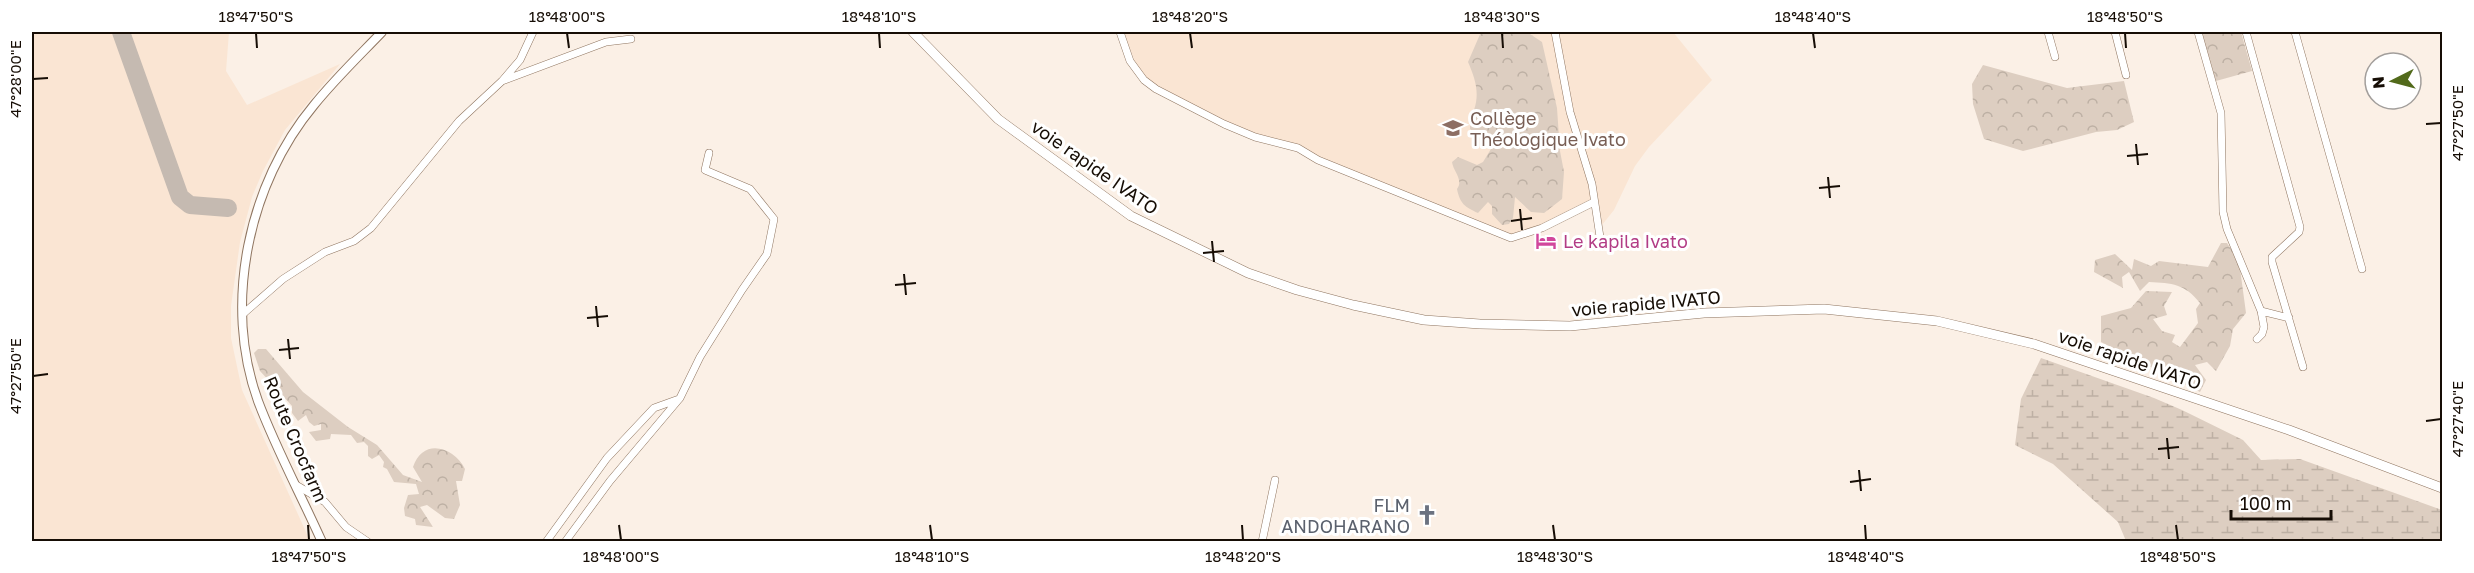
<svg xmlns="http://www.w3.org/2000/svg" width="2474" height="573" viewBox="0 0 2474 573" font-family="'Golos Text',sans-serif">
<defs>
<pattern id="forest-crowns" width="20" height="18" patternUnits="userSpaceOnUse" patternTransform="scale(1.5)"><rect width="20" height="18" fill="#ddcec1"/><path d="M2 6a3 3 0 1 1 6 0M12 15a3 3 0 1 1 6 0" fill="none" stroke="#bdb0a4"/></pattern>
<pattern id="wetland-marsh" width="20" height="14" patternUnits="userSpaceOnUse" patternTransform="scale(1.5)"><rect width="20" height="14" fill="#ddcec1"/><path d="M1 5h8M5 5V1M11 12h8M15 12V8" fill="none" stroke="#bdb0a4"/></pattern>
</defs>
<rect width="100%" height="100%" fill="#fbf0e6"/>
<path fill="#fae5d3" d="M32 32H229L226 71 247 105 340 64 285 130 263 171 252 197 240 242 231 306V338L242 390 310 541H32Z
M1124 32H1673L1712 80 1649 147 1635 166 1614 210 1602 225H1598L1596 223 1590 200 1537 227 1524 229 1513 235 1313 155 1302 146 1256 135 1225 122 1157 87 1146 78 1134 60Z"/>
<path fill="url(#forest-crowns)" d="M1481 32H1527L1542 42 1557 108 1560 151 1564 172 1562 199 1544 213 1531 212 1515 197 1513 218 1509 224 1502 225 1492 214V206L1488 202 1478 213C1465 207 1460 204 1457 189 1464 180 1453 171 1452 162L1458 157 1477 165 1483 162 1491 149 1501 144 1503 136 1499 133C1487 138 1479 138 1470 129 1470 121 1471 118 1474 110 1480 93 1475 78 1468 62Z
M2201 32H2241L2252 71 2216 81Z
M1983 65 2067 88 2124 81 2134 122 2117 130 2096 132 2023 151 1984 139 1973 104 1972 84Z
M2221 243H2227L2239 261 2246 313 2233 329 2230 346 2216 371 2207 362 2195 365 2206 380 2200 392 2101 342V316L2131 308 2146 291 2172 292 2164 306 2167 315 2153 319 2162 331 2175 335 2172 342 2180 347 2198 323 2196 309 2200 303C2185 284 2172 283 2149 282L2140 291 2129 272 2122 277 2123 288 2094 272 2095 260 2115 254 2132 270 2134 259 2151 266 2159 261 2208 267Z
M258 349H266L303 392 348 427 377 445 403 475 422 482 413 467C423 437 454 447 465 469L462 481H456L460 505 454 519 445 518 427 505 420 507 433 527 416 525 415 519 405 516 404 508 408 495 419 494 416 484 394 482 387 469 383 467 384 462 379 455 372 459 368 456V446L364 442 357 443 351 435 331 434 330 439 316 441 309 432 321 430V424L314 426 309 422 306 415 298 421 292 413V406L260 371 254 353Z"/>
<path fill="url(#wetland-marsh)" d="M2041 358 2154 398 2182 410 2243 440 2261 460 2300 459 2442 510V541H2126L2118 522 2053 464 2015 445 2021 399Z"/>
<g fill="none" stroke-linecap="round" stroke-linejoin="round">
<path stroke="#c5bab1" stroke-width="18" d="M121 32 180 197 190 205 228 208"/>
<g stroke="#8f7560" stroke-width="8">
<path id="minor" d="M1120 32 1130 61 1144 80 1156 89 1224 124 1255 137 1298 148 1318 160 1511 238 1542 228 1594 202
M1555 32 1570 112 1592 184 1600 237
M2048 32 2055 57
M2115 32 2126 75
M2198 32 2221 113 2223 212 2227 229 2261 311 2264 327 2262 334 2257 339
M2246 32 2300 227 2299 232 2272 257V262L2303 367
M2295 32 2362 269
M502 81 606 42 631 39
M2261 311 2289 318
M244 313 283 279 325 252 354 241 371 228 459 121 502 81 520 60 533 32
M296 485 325 502 346 527 368 542
M546 542 607 458 654 408 679 399
M565 542 610 481 680 398 700 357 742 290 767 254 774 219 750 189 705 170 709 153
M1262 542 1275 480"/>
</g>
<g stroke="#8f7560" stroke-width="10">
<path id="tertiary" d="M322 542C301 495 276 449 258 401 223 304 248 184 314 105 335 79 359 56 382 32"/>
</g>
<g stroke="#8f7560" stroke-width="10">
<path id="secondary" d="M913 32 998 119 1131 216 1248 273 1297 290 1353 305 1424 320 1480 324 1570 326 1704 313 1824 309 1937 321 2034 344 2289 430 2442 488"/>
</g>
<use href="#minor" stroke="#fff" stroke-width="7"/>
<use href="#tertiary" stroke="#fff" stroke-width="8"/>
<use href="#secondary" stroke="#fff" stroke-width="9"/>
</g>
<path fill="none" stroke="#160d05" stroke-width="2" d="M256 33 257 48M567 33 569 48M879 33 880 48M1190 33 1192 48M1502 33 1503 48M1813 33 1815 48M2125 33 2126 48M33 79 48 78M2426 124 2441 123M2136 144 2138 165M2127 156 2148 154M1828 177 1830 198M1819 188 1840 186M1520 209 1522 230M1511 221 1532 218M1212 241 1214 262M1203 253 1224 251M904 274 906 295M895 285 916 283M596 306 598 327M587 318 608 316M288 339 290 359M279 350 299 348M33 376 48 374M2426 421 2441 419M2167 438 2169 459M2158 449 2179 447M1859 470 1861 491M1850 482 1871 479M308 525 309 540M619 525 621 540M930 525 932 540M1242 525 1243 540M1553 525 1555 540M1865 525 1866 540M2176 525 2178 540"/>
<defs>
<g id="school-bare" transform="scale(1.62)"><path d="M0-5L7-2L0 1L-7-2ZM-4 1L0 2.5L4 1V4Q0 6-4 4Z" fill="#8d6e63" stroke="#fff" stroke-width="2.5" paint-order="stroke"/></g>
<g id="hotel-bare" transform="scale(1.62)"><path d="M-6-4.5h1.5V1H6V5H4.5V3h-9V5H-6ZM-4 0a1.8 1.8 0 1 1 3.6 0ZM.5 0V-2.5h3Q6-2.5 6 0Z" fill="#d1479c" stroke="#fff" stroke-width="2.5" paint-order="stroke"/></g>
<g id="church-bare" transform="scale(1.62)"><path d="M-1.2-6h2.4v3.5h3.3v2.4h-3.3V6h-2.4V-.1h-3.3v-2.4h3.3Z" fill="#6b7280" stroke="#fff" stroke-width="2.5" paint-order="stroke"/></g>
</defs>
<g fill-rule="evenodd">
<use href="#school-bare" x="1453" y="128"/>
<use href="#hotel-bare" x="1546" y="241"/>
<use href="#church-bare" x="1427" y="515"/>
</g>
<g text-anchor="middle" dominant-baseline="central" stroke-width="6" stroke-linejoin="round" paint-order="stroke">
<g font-size="18" fill="#785e54" stroke="#fff" text-anchor="start">
<text x="1470" y="118">Collège<tspan x="1470" dy="21">Théologique Ivato</tspan></text>
</g>
<g font-size="18" fill="#160d05" stroke="#fff">
<text transform="translate(1095 167) rotate(35)">voie rapide IVATO</text>
<text transform="translate(1646 303) rotate(-5)">voie rapide IVATO</text>
<text transform="translate(2130 359) rotate(19)">voie rapide IVATO</text>
<text transform="translate(296 439) rotate(67)">Route Crocfarm</text>
</g>
<g font-size="18" fill="#b23c85" stroke="#fff" text-anchor="start">
<text x="1563" y="241">Le kapila Ivato</text>
</g>
<g font-size="18" fill="#5b616d" stroke="#fff" text-anchor="end">
<text x="1410" y="505">FLM<tspan x="1410" dy="21">ANDOHARANO</tspan></text>
</g>
</g>
<rect width="2474" height="573" fill="none" stroke="#ffffff" stroke-width="66"/>
<g transform="translate(2393 81) rotate(264)"><circle r="28" fill="#ffffff" stroke="#a29e9b" stroke-width="1.5"/>
<path d="M0-4.5L10 22L0 15L-10 22Z" fill="#526a1b"/>
<text y="-9" font-size="16" font-weight="bold" text-anchor="middle" fill="#160d05">N</text>
</g>
<path d="M2231 510v9h100v-9" fill="none" stroke="#160d05" stroke-width="3"/>
<text x="2240" y="510" font-size="18" fill="#160d05" stroke="#ffffff" stroke-width="4.5" paint-order="stroke">100 m</text>
<rect x="33" y="33" width="2408" height="507" fill="none" stroke="#160d05" stroke-width="2"/>
<g font-size="15" text-anchor="middle" fill="#160d05">
<text x="256" y="22">18°47'50"S</text>
<text x="567" y="22">18°48'00"S</text>
<text x="879" y="22">18°48'10"S</text>
<text x="1190" y="22">18°48'20"S</text>
<text x="1502" y="22">18°48'30"S</text>
<text x="1813" y="22">18°48'40"S</text>
<text x="2125" y="22">18°48'50"S</text>
<text transform="translate(16 79) rotate(-90)" y="5">47°28'00"E</text>
<text transform="translate(2458 123) rotate(-90)" y="5">47°27'50"E</text>
<text transform="translate(16 376) rotate(-90)" y="5">47°27'50"E</text>
<text transform="translate(2458 419) rotate(-90)" y="5">47°27'40"E</text>
<text x="309" y="562">18°47'50"S</text>
<text x="621" y="562">18°48'00"S</text>
<text x="932" y="562">18°48'10"S</text>
<text x="1243" y="562">18°48'20"S</text>
<text x="1555" y="562">18°48'30"S</text>
<text x="1866" y="562">18°48'40"S</text>
<text x="2178" y="562">18°48'50"S</text>
</g>
</svg>
